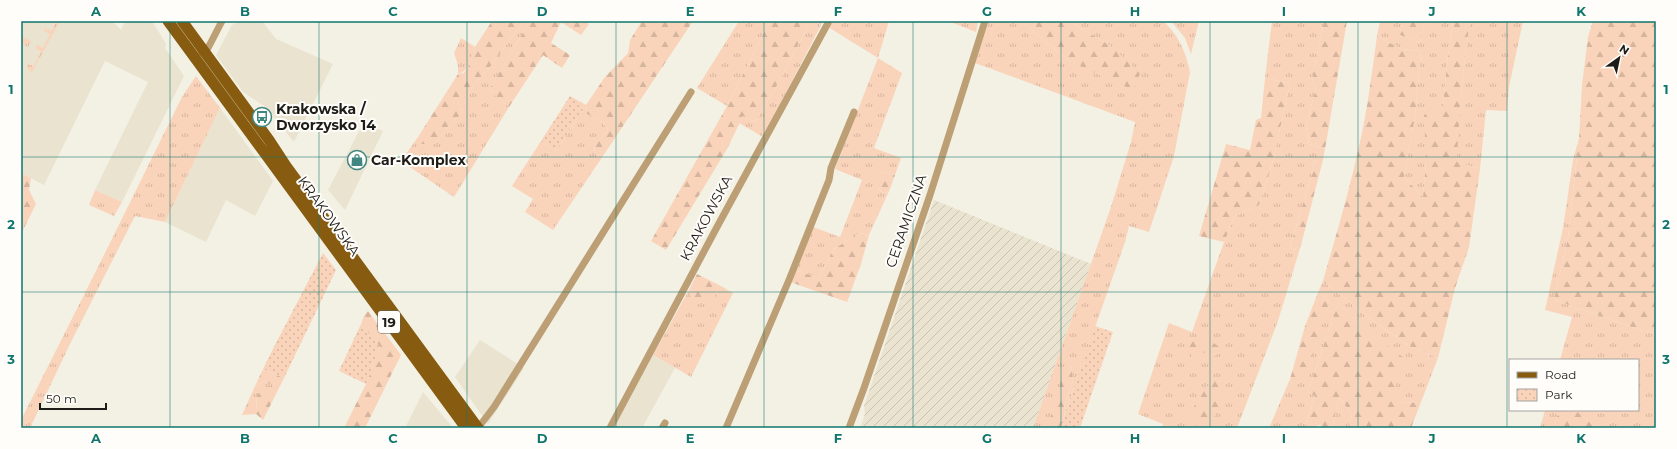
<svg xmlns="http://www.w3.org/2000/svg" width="1677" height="449" viewBox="0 0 1677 449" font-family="Montserrat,sans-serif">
<defs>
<pattern id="industrial-furrows" width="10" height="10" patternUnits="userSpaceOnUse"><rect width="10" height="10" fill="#e9e3d0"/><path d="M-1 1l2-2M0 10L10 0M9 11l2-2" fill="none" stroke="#c7c2b2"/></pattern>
<pattern id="grass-tufts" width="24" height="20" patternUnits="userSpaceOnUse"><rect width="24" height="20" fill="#fad4ba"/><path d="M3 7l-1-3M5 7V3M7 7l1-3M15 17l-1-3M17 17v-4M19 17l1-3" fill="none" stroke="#d6b59f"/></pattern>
<pattern id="forest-firs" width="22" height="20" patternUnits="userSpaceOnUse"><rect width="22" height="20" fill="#fad4ba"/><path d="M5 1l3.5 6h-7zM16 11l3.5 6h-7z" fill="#d6b59f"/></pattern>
<pattern id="park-dots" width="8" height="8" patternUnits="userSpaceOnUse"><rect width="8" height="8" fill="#fad4ba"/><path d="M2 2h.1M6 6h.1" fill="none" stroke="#d6b59f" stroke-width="1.8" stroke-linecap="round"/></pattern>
</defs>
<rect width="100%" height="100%" fill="#f3f0e4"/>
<path fill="#e9e3d0" d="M21 21H112L121 30 125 21H152L166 44 165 48 184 76 122 202 95 190 148 82 105 61 44 185 21 173Z
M240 21H243L245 23 248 21H262L276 39 333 64 294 142 266 107 243 92 216 55 232 25Z
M220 108 273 181 255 216 226 200 206 242 165 222Z
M364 122 383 131 345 210 328 190Z
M480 340 524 368 488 424 455 377Z
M653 355 675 368 642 428H614Z
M423 392 453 428H405Z"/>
<path fill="url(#industrial-furrows)" d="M934 200 1091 264 1033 428H860L865 414 864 406Z"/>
<path fill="url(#grass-tufts)" d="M57 21H60L32 72 28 69 27 64 34 66 41 51 35 48 37 45 43 48 50 34 44 31 45 28 51 31Z
M526 21H530L490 88 493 94 509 107 454 197 401 161 418 137V144H435L445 130 459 116 472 87 487 71 517 30Z
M739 21H770L727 106 697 88Z
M809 21H822L820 27 763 137 739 123 743 116 755 122 779 82 809 24Z
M831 21H889L878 58 902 73 874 148 901 158 895 175 884 172 878 174V188L884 194 890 189 869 235 859 233 834 249 819 278 795 270 813 227 840 237 862 180 835 169 878 58 828 27Z
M948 21H978L976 32Z
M989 21H1021L1071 62 1111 46 1068 21H1163C1178 34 1186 52 1190 72L1174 156 1149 232 1129 226 1125 242 1066 410 1064 407 1073 380 1071 365 1048 428H1033L1111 207 1131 142 1135 122 975 63Z
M1171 21H1199L1191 54 1185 38Z
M1272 21H1324L1312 79 1316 88 1306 126 1309 144 1325 149 1323 160H1318L1313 162 1314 167 1290 247 1293 250 1301 245 1278 321 1237 428H1162L1163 424 1138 414 1169 323 1192 332 1224 242 1235 216 1259 205 1272 165 1290 83 1265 78Z
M1380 21H1402L1400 35 1420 42 1425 21H1453L1447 64 1443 106 1426 160 1423 197 1404 177 1415 117 1421 51 1401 49 1377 36Z
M1470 21H1523L1509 87 1507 111 1486 110 1480 169 1456 162C1459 114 1463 68 1470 21Z
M21 36 31 41 28 47 21 43Z
M461 38 475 47C471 57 470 71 458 74V65L454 53Z
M196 76 220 108 165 222 135 216 71 342 30 428H21V420L103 257 182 97Z
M586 105 587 114 602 122 608 129 594 146 595 153 601 159 553 230 525 212 533 199 512 186 541 141 556 151Z
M1579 138 1568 238 1554 299 1574 307 1649 333 1656 328V428H1604L1592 424 1575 410H1638V360H1560L1572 317 1545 310 1563 228 1573 160Z
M95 190 122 202 114 216 89 205Z
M1323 281 1369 318 1409 346 1438 358 1421 402 1403 403 1391 399 1362 326 1338 303 1308 392 1315 396 1304 428H1269L1290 379 1293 386 1329 302 1319 290Z
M719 285 733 293 691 377 653 355 689 290 692 298H714Z
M265 381 276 386 257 395 256 414 242 415 255 386Z
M1339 397 1352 415 1348 428H1332Z
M1545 410H1565L1557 416 1554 428H1540Z"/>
<path fill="url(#forest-firs)" d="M492 21H526L517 30 487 71 472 87 459 116 445 130 435 144H418V137L458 74 464 73 468 67 475 47Z
M530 21H586L589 24 581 35 561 22 551 43 570 55 562 68 543 55 509 107 493 94 490 88Z
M642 21H693L601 159 595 153 594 146 608 129 602 122 587 114 586 105 605 77 628 53 630 40Z
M770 21H809V24L779 82 755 122 743 116 727 149 666 250 651 241 727 106Z
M1021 21H1068L1111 46 1140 73 1136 86 1131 89 1071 62Z
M1324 21H1347L1325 149 1309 144 1306 126 1316 88 1312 79Z
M1402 21H1425L1420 42 1400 35Z
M1453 21H1470C1463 68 1459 114 1457 162L1480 169 1469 247 1455 288 1438 358 1409 346 1369 318 1323 281C1336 235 1350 189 1360 142 1368 107 1372 71 1377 36L1401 49 1421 51 1415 117 1404 177 1423 197 1426 160 1424 115 1443 106 1447 64Z
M1593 21H1656V328L1649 333 1574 307 1554 299 1568 238 1579 138 1582 85 1588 37Z
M1265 78 1290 83 1272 165 1259 205 1235 216 1224 242 1199 236 1226 144 1250 150 1256 120 1261 118Z
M1318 160H1323L1301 245 1293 250 1290 247 1314 167 1313 162Z
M884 172 895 175 890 189 884 194 878 188V174Z
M21 173 31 178 29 190 36 204 21 234Z
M859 233 869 235 861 264 847 302 790 282 795 270 819 278 834 249Z
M697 274 719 285 714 298 701 302 692 298 689 290Z
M1319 290 1329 302 1311 359 1293 386 1290 379 1305 326Z
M1338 303 1362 326 1404 358 1391 398 1403 403 1421 402 1411 428H1348L1352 415 1339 397 1332 428H1326L1320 425 1311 428H1304L1315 396 1308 392Z
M368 311 401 355 365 428H344L366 384 380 347 361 324 364 316Z
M1204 337 1223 349 1215 356 1206 352 1197 355 1193 361 1188 343Z
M1071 364 1073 380 1064 407 1066 410 1060 428H1048L1063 373Z
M263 369 284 378 263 420 256 414 257 395 264 387 275 386 265 381 255 386Z
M1221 377 1226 385 1210 428H1195V422L1188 416 1210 382Z
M1565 410H1575L1592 424 1604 428H1554L1557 416Z"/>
<path fill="url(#park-dots)" d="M570 96 586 105 556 151 541 141Z
M323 253 336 270 284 378 263 369 276 343Z
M361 324 380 347 366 384 339 371Z
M1095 326 1113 332 1080 428H1060Z"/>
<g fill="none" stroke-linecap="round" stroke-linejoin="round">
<path stroke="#bd9f75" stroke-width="7" d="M202 53 208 48 222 21
M478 428 494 407 691 92
M610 428 717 227 828 23
M662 428 665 423
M726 428 789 280 829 180 831 168 854 112
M849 428 864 388 930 195 985 21"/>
<path stroke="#875c10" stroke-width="11" d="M168 21 466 428
M182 21 269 140 286 166 478 428"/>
</g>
<path fill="none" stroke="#0f766e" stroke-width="1" stroke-opacity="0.55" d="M170 21V428M319 21V428M467 21V428M616 21V428M764 21V428M913 21V428M1061 21V428M1210 21V428M1358 21V428M1507 21V428M21 157H1656M21 292H1656"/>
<defs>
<g id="bus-ring" transform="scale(1)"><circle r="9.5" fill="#fffdf9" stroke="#408781" stroke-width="1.5"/><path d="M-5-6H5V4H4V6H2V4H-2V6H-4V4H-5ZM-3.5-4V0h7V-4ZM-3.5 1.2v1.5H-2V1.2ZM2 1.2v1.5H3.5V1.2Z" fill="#408781"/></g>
<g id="shop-ring" transform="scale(1)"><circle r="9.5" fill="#fffdf9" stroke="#408781" stroke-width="1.5"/><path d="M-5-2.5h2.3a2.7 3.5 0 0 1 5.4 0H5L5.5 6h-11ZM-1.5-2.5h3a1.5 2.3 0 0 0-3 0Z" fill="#408781"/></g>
</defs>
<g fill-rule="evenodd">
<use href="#bus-ring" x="262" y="117"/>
<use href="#shop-ring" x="357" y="160"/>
</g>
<g text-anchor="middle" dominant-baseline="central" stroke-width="4" stroke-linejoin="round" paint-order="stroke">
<rect fill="#fffdf9" stroke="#61605c" stroke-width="1" x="378" y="311" width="22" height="22" rx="3"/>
<g font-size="13" font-weight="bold" fill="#1d1c18">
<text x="389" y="322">19</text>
</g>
<g font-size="14" font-weight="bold" fill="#1d1c18" stroke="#fffdf9" text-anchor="start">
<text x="276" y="109">Krakowska /<tspan x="276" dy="16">Dworzysko 14</tspan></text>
<text x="371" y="160">Car-Komplex</text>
</g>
<g font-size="14" fill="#1d1c18" stroke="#fffdf9">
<text transform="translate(329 216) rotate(54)">KRAKOWSKA</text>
<text transform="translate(706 218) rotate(-62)">KRAKOWSKA</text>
<text transform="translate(906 221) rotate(-71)">CERAMICZNA</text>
</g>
</g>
<rect width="1677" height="449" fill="none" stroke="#fffdf9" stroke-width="44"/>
<rect x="1509" y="359" width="130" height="52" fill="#fffdf9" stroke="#a5a39f"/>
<rect x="1517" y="372" width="20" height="6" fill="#875c10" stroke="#a5a39f"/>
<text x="1545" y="379" font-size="12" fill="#1d1c18">Road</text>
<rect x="1517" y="389" width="20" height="12" fill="url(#park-dots)" stroke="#a5a39f"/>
<text x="1545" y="399" font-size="12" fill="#1d1c18">Park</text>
<g transform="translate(1619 58) rotate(33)" stroke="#fffdf9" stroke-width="3" paint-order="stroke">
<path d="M0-3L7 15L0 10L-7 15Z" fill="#1d1c18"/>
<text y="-6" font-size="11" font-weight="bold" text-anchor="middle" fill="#1d1c18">N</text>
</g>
<path d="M40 403v6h66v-6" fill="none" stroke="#1d1c18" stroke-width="2"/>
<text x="46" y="403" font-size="12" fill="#1d1c18" stroke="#fffdf9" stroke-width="3" paint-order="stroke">50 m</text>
<rect x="22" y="22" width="1633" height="405" fill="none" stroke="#0f766e" stroke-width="1.5"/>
<g font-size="13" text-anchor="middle" font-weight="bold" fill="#0f766e">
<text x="96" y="16">A</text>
<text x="245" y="16">B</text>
<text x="393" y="16">C</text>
<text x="542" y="16">D</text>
<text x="690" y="16">E</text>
<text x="838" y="16">F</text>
<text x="987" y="16">G</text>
<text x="1135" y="16">H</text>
<text x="1284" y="16">I</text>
<text x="1432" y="16">J</text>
<text x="1581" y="16">K</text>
<text x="11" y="94">1</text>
<text x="1666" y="94">1</text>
<text x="11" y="229">2</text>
<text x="1666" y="229">2</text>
<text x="11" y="364">3</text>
<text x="1666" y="364">3</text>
<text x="96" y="443">A</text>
<text x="245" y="443">B</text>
<text x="393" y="443">C</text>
<text x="542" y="443">D</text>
<text x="690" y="443">E</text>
<text x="838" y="443">F</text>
<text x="987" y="443">G</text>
<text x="1135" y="443">H</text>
<text x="1284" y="443">I</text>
<text x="1432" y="443">J</text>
<text x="1581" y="443">K</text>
</g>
</svg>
